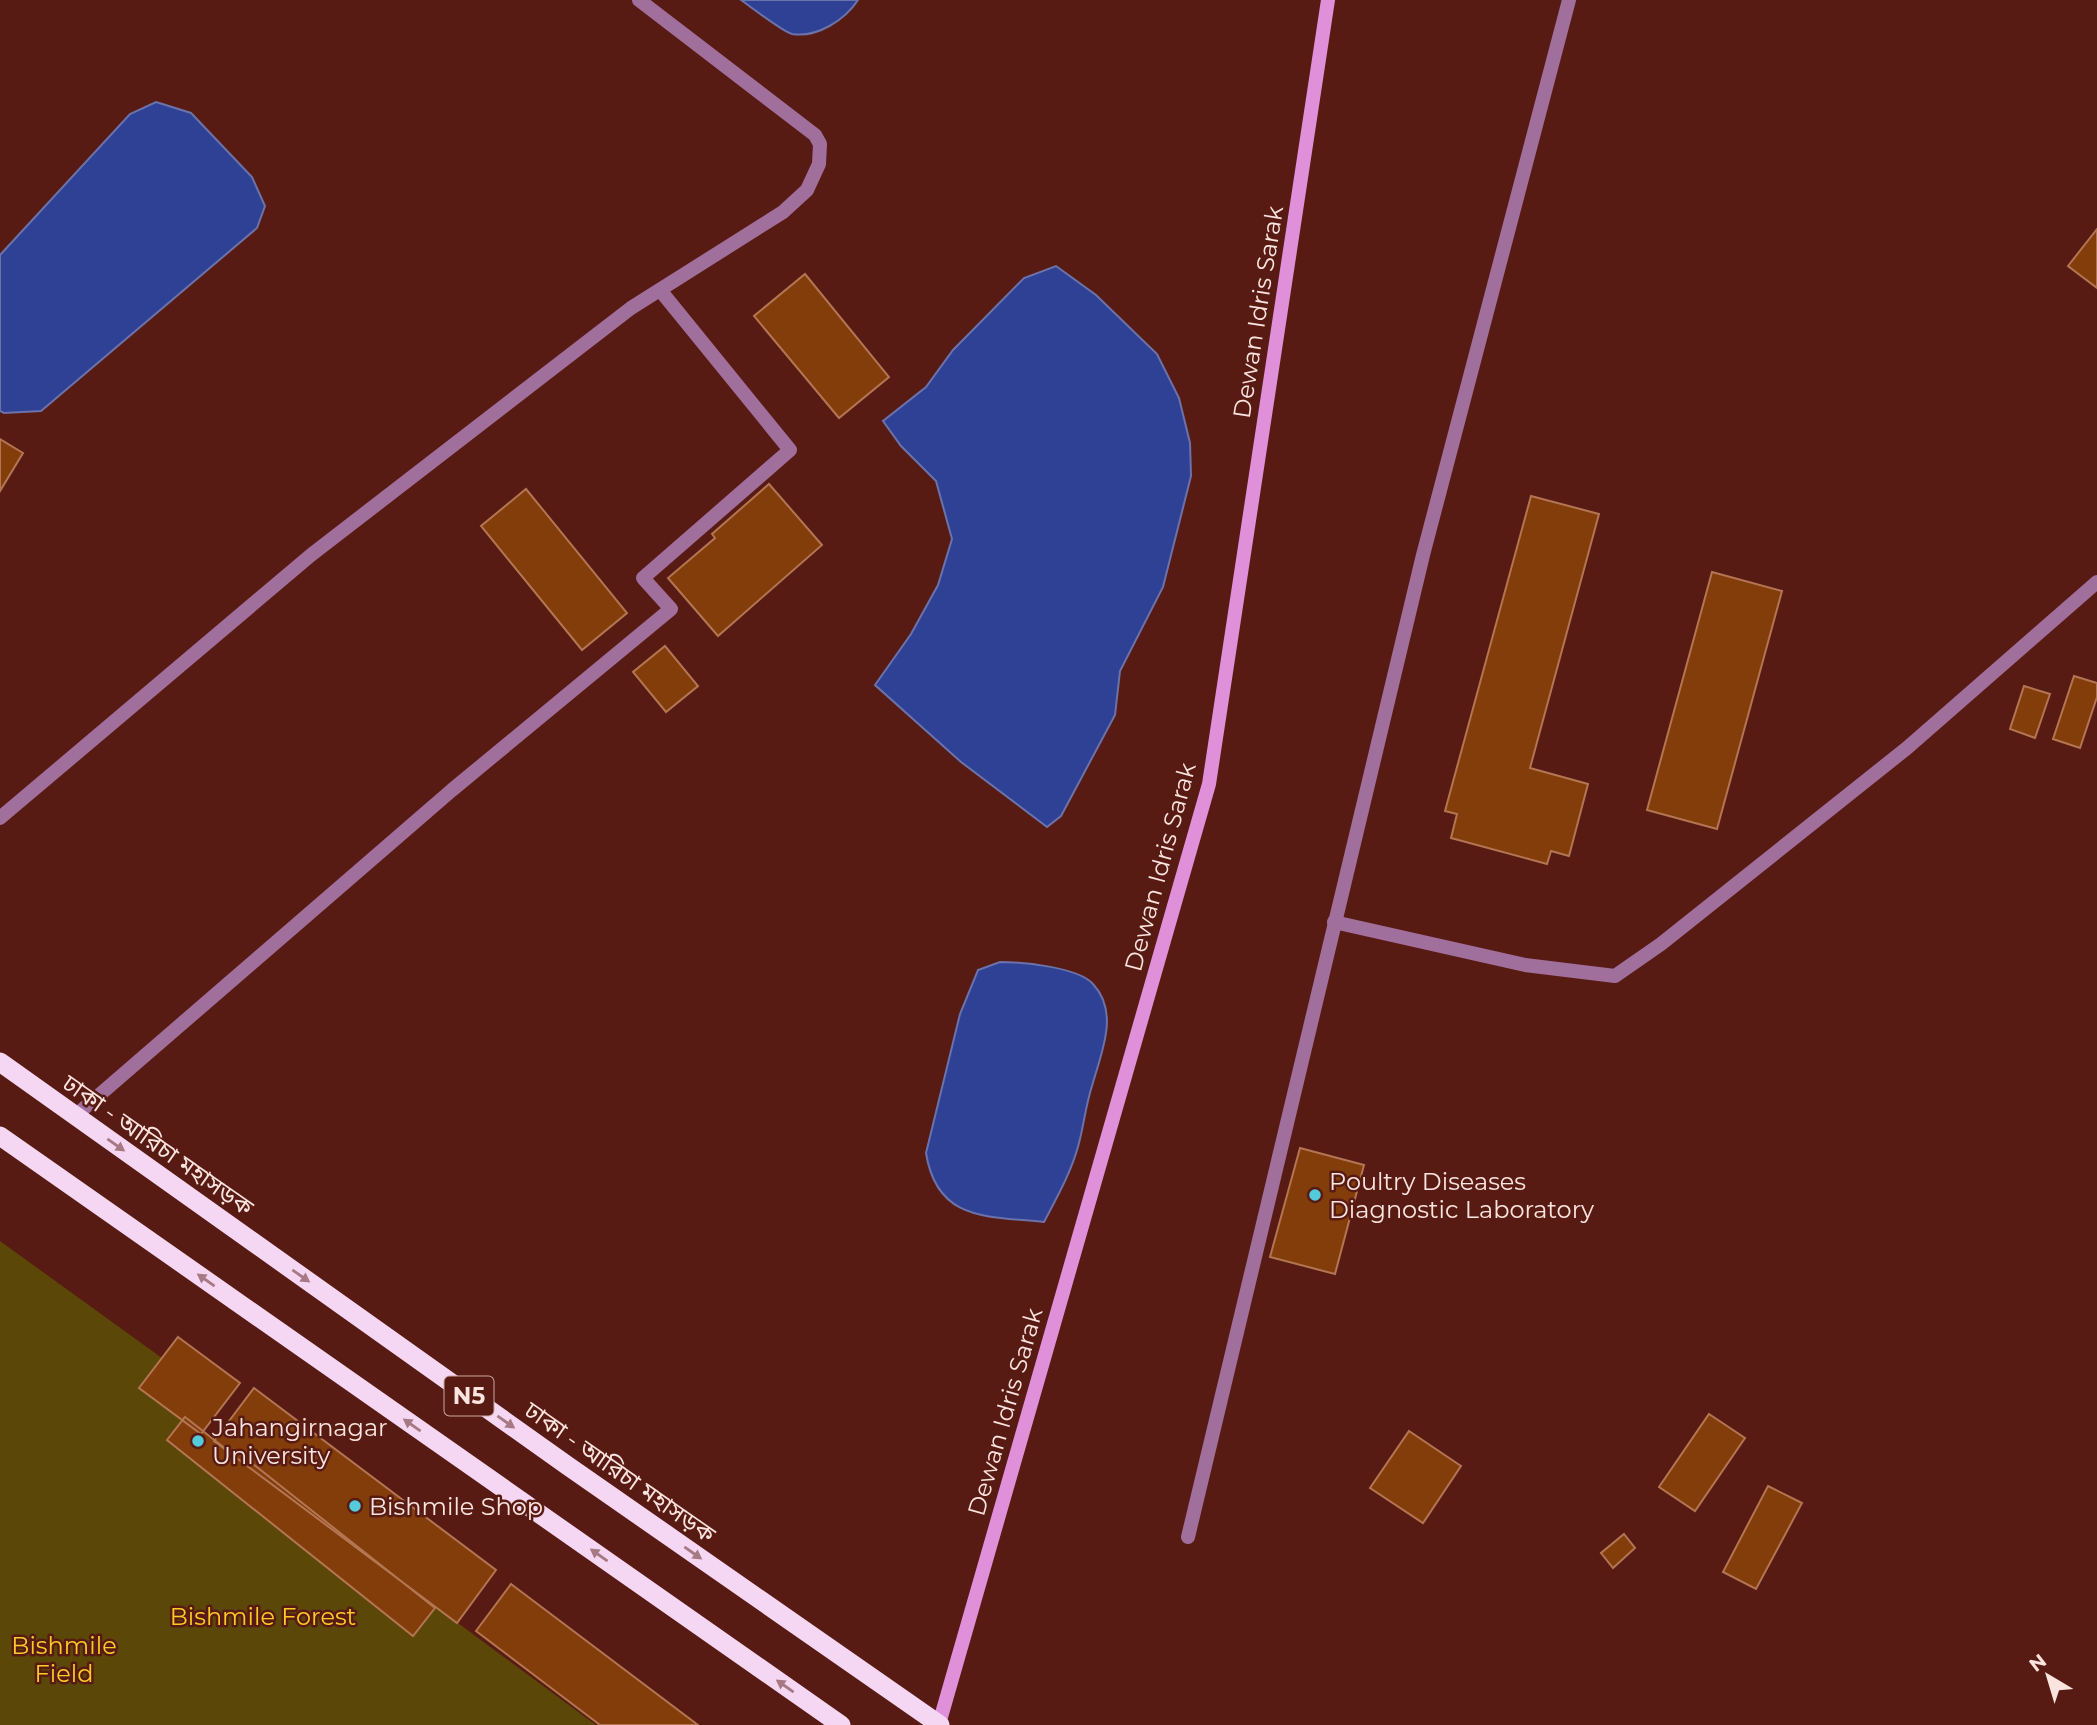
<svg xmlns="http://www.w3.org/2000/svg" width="2097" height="1725" viewBox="0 0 2097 1725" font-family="Montserrat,'Noto Sans Bengali',sans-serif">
<rect width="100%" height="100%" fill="#581b13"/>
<path fill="#5b4707" d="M0 1241 162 1358 140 1388 596 1725H0Z"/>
<path fill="#2f4194" stroke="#6c72aa" stroke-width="2" d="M741 0H858C845 20 817 38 792 34 783 32 751 7 741 0Z
M156 102 191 113 252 177 265 206 257 228 41 411 4 413 0 411V255L130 114Z
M1056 266 1096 295 1157 354 1179 398 1190 443 1191 476 1163 587 1120 671 1115 715 1061 816 1047 827 961 762 875 685 911 634 938 585 952 539 936 481 901 446 883 421 926 387 953 350 1024 278Z
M1000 962C1022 962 1078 967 1093 984 1120 1013 1101 1053 1092 1086 1086 1104 1084 1124 1079 1143 1072 1171 1057 1197 1044 1222 988 1216 937 1222 926 1153L960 1014 978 970Z"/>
<path fill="#823d0b" stroke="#b37552" stroke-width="2" d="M2097 229V288L2068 266Z
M805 274 889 377 839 418 754 316Z
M0 439 23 453 0 491Z
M769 484 822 545 718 636 668 578 715 538 712 534Z
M526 489 627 613 582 650 481 526Z
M1531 496 1599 514 1530 768 1588 784 1569 856 1551 851 1547 864 1451 838 1457 814 1445 811Z
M1712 572 1782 591 1717 829 1647 810Z
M665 646 698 686 666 712 633 672Z
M2074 676 2097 683V697L2080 748 2053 739Z
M2024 686 2050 694 2035 738 2010 729Z
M1300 1148 1364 1165 1335 1274 1270 1257Z
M178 1337 240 1383 201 1434 139 1388Z
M254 1388 496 1570 457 1623 214 1441Z
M1709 1414 1745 1438 1695 1511 1659 1487Z
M185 1417 231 1453 234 1449 435 1608 413 1636 167 1440Z
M1409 1431 1461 1466 1423 1523 1370 1488Z
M1768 1486 1802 1503 1756 1589 1723 1572Z
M1624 1534 1635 1548 1613 1568 1601 1553Z
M511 1584 698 1725H600L476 1631Z"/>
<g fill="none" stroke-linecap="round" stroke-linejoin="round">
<path stroke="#a16f9c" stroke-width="14" d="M1334 922 1525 965 1615 976 1661 944 1907 748 2097 582
M75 1116 452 790 671 609 643 578 790 450 660 290"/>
<path stroke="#a16f9c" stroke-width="14" d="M1188 1537 1423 555 1569 0"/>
<path stroke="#a16f9c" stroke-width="14" d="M0 818 311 555 631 308 783 212 807 190 819 164 820 144 815 135 639 0"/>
<path stroke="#e08fd9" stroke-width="14" d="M939 1724 1209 784 1328 0"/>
<path stroke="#f6d7f3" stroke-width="19" d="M0 1062 568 1466 940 1725
M0 1136 841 1725"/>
</g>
<defs><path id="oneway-solid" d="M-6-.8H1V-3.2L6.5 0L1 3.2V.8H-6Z" transform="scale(1.75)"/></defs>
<g fill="#a77983">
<use href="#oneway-solid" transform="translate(116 1145) rotate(35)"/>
<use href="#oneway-solid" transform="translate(301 1276) rotate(35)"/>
<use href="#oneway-solid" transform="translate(206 1280) rotate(-145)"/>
<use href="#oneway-solid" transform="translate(506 1422) rotate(35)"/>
<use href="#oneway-solid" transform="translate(412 1425) rotate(-145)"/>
<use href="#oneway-solid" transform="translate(693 1553) rotate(35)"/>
<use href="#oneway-solid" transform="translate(599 1555) rotate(-145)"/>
<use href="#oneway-solid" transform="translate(785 1686) rotate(-145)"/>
</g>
<g fill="#54cadd" stroke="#581b13" stroke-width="2.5">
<circle cx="1315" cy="1195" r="7"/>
<circle cx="198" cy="1441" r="7"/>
<circle cx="355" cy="1506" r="7"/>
</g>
<g text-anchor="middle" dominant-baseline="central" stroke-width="5" stroke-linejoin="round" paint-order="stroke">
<rect fill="#581b13" stroke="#caa7a1" stroke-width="2" x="444.5" y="1376.5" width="49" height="39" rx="5"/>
<g font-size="23" font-weight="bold" fill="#fbe3de">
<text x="469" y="1396">N5</text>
</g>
<g font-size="24" fill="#fbe3de" stroke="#581b13">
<text transform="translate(1258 312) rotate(-81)">Dewan Idris Sarak</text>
<text transform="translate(1160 867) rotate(-75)">Dewan Idris Sarak</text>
<text transform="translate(158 1145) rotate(35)">ঢাকা - আরিচা মহাসড়ক</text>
<text transform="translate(1005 1412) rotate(-74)">Dewan Idris Sarak</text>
<text transform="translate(620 1472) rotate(35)">ঢাকা - আরিচা মহাসড়ক</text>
</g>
<g font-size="24" fill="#fbe3de" stroke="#581b13" text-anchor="start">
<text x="1329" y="1181">Poultry Diseases<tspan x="1329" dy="28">Diagnostic Laboratory</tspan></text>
<text x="212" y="1427">Jahangirnagar<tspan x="212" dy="28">University</tspan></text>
<text x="369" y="1506">Bishmile Shop</text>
</g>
<g font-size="24" fill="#fbca26" stroke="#581b13">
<text x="263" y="1616">Bishmile Forest</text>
<text x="64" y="1645">Bishmile<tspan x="64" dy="28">Field</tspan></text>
</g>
</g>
<g transform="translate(2048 1676) rotate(322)" stroke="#581b13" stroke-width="5" paint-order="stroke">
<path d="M0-5L12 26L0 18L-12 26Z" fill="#fbe3de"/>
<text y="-10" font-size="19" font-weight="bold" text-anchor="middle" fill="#fbe3de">N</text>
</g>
</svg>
